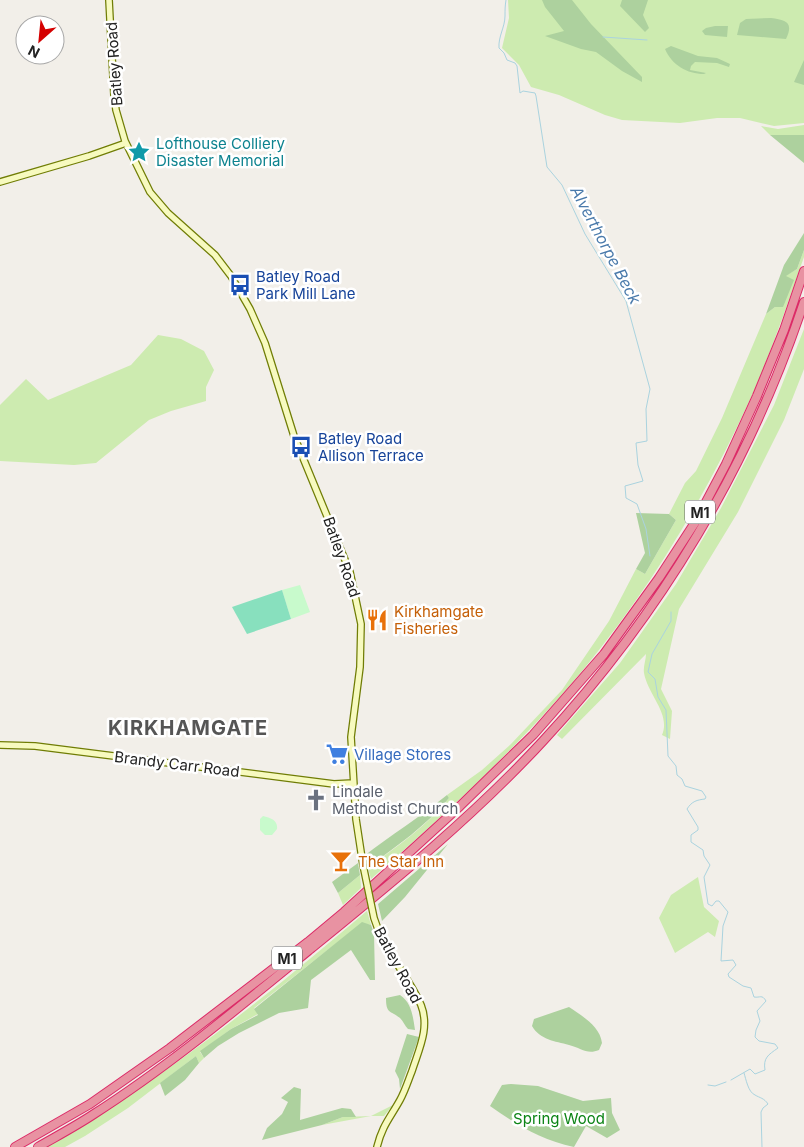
<svg xmlns="http://www.w3.org/2000/svg" width="804" height="1147" viewBox="0 0 804 1147" font-family="Inter,sans-serif">
<rect width="100%" height="100%" fill="#f2efe9"/>
<path fill="#cdebb0" d="M508 0H804V123L774 126 740 118H717L680 123 622 120 605 115 559 95 531 87 519 65 502 48 509 18Z
M804 125V135H770L761 126 778 129Z
M804 250V257C788 302 773 347 754 391 705 499 643 602 565 691 505 759 439 820 371 879L368 867C397 847 427 826 449 798L447 795 482 770 511 744 562 690 609 621 636 569 645 574 676 520 669 514 685 483 696 471 722 418 766 314 775 307 785 276 797 269Z
M804 329V369L784 420 738 512 679 609 661 689 672 711 670 739 662 735C671 714 648 695 644 673 643 667 646 660 646 654L562 739 557 735 620 663 676 584 721 508 774 405Z
M158 335 181 339 204 351 214 370 206 387V401L171 411 149 420 96 463 74 465 0 461V405L26 379 48 400 131 365Z
M360 875 361 888 343 905 338 893Z
M698 877 704 907 719 921 715 937 708 932 675 953 659 918 671 895Z
M367 911 371 925 362 923 254 1008 258 1014 231 1029 200 1052 204 1058 199 1063 196 1056 128 1108 85 1136 65 1147H47C162 1080 266 997 367 911Z
M393 1105 384 1116H371L322 1125 343 1117 371 1116Z"/>
<path fill="#add19e" d="M542 0H572L591 24 642 77V82L622 71 596 52 581 49 545 36 564 31 545 7Z
M622 0H648L643 15 649 28 645 32 620 6Z
M771 18C786 20 794 22 786 39L737 35 740 23 746 19Z
M715 26H728L727 37 705 35 702 31 706 28Z
M671 46 698 56 717 58 730 64 729 67 717 63 695 62 691 66 690 70 706 73 704 74C687 74 672 65 665 49Z
M804 60V85L794 82Z
M770 135H804V163Z
M804 233V250L797 269 786 276 794 280 783 307H775L766 314 784 265Z
M636 513 669 514 676 520 645 574 636 569 645 553Z
M447 795 449 798C426 826 397 846 368 867L364 856C391 835 420 817 447 795Z
M448 844 405 897 382 921 378 904Z
M358 863 360 875 338 893 332 882Z
M362 922 371 925 374 933 375 980H370L351 950 311 980 308 1008 279 1013 239 1033 218 1046 204 1058 200 1051 231 1029 258 1015 254 1009Z
M400 995C412 1003 413 1017 415 1030L408 1029C405 1026 403 1021 400 1018 390 1010 386 1014 386 998Z
M569 1007C582 1016 600 1026 602 1043L599 1050C587 1055 581 1048 569 1045 555 1041 540 1040 532 1026L534 1019Z
M407 1034 419 1037 400 1089 399 1079 395 1071Z
M196 1056 199 1063 185 1080 165 1096 160 1083Z
M511 1084 538 1086 583 1101 611 1098 612 1113 620 1130 607 1138 586 1126 574 1147C541 1140 517 1125 490 1106L502 1085Z
M294 1087 301 1089 300 1120 342 1108 351 1109 356 1117H343L322 1125 262 1140 267 1128 282 1114 288 1102 281 1098Z"/>
<path fill="#c8facc" d="M300 585 310 612 291 619 282 590Z
M263 816C271 818 278 820 277 829L272 835H265L260 830V819Z"/>
<path fill="#88e0be" d="M282 590 291 619 247 634 232 607Z"/>
<g fill="none" stroke-linecap="round" stroke-linejoin="round">
<path stroke="#aad3df" stroke-width="1" d="M506 0C505 6 505 10 505 16 505 27 498 37 499 48L504 53 507 60 515 63 517 66 520 93 523 91 535 93 536 96 547 167 562 185 585 234 626 301 650 389 646 409 647 441 636 443 638 465 643 481 625 486 626 498 637 504 646 529 650 556
M603 37 647 40
M671 612V621L652 654 648 672 655 679 658 697 666 710 668 756 676 766 677 775 682 779 685 786 702 791 706 797 705 799C697 800 692 801 687 809L698 827V830L691 835V842L703 850 704 856 710 865 704 877 708 904 712 906 716 901H719L728 912 723 926 721 961 733 960 736 965 728 974 729 977 743 986 751 988 754 997C760 998 762 994 766 1001L757 1011 760 1021 756 1030 755 1037 759 1041 775 1044 778 1048C768 1055 763 1058 765 1070L755 1074 750 1069 731 1080
M744 1073C746 1079 748 1092 755 1095 760 1098 764 1098 768 1104L763 1108 761 1112 762 1147
M708 1085 715 1086 726 1082"/>
<g stroke="#707d05" stroke-width="8">
<path id="secondary" d="M109 0 114 95 116 110 125 141 150 192 168 213 215 255 231 276 250 309 265 343 294 436 350 572 361 624 360 667 351 737 356 819 363 865
M0 182 89 156 126 143
M0 745 35 746 334 784 353 783
M377 1147C382 1126 390 1118 400 1100 405 1091 408 1081 412 1071 419 1049 430 1028 421 1005 410 979 390 958 379 932"/>
</g>
<g stroke="#dc2a67" stroke-width="10">
<path id="highway" d="M15 1147 90 1104 170 1048 308 942 344 912 460 806 533 735 604 654 659 578 696 521 726 464 757 396 784 330 804 271
M38 1147C57 1136 76 1126 94 1114 169 1066 238 1008 308 951 389 885 472 818 543 741 660 615 750 465 804 302"/>
</g>
<use href="#secondary" stroke="#f7fabf" stroke-width="5.5"/>
<use href="#highway" stroke="#e892a2" stroke-width="8"/>
<g stroke="#707d05" stroke-width="8" stroke-linecap="butt">
<path id="secondary-bridge" d="M363 865 374 918 379 932"/>
</g>
<use href="#secondary-bridge" stroke="#f7fabf" stroke-width="5.5"/>
</g>
<defs>
<g id="sight-bare" transform="scale(1.725)"><path d="M0-6L1.8-2.2L6-1.7L2.9 1.2L3.7 5.4L0 3.3L-3.7 5.4L-2.9 1.2L-6-1.7L-1.8-2.2Z" fill="#0f9aa8" stroke="#fff" stroke-width="2.5" paint-order="stroke"/></g>
<g id="bus-bare" transform="scale(1.725)"><path d="M-5-6H5V4H4V6H2V4H-2V6H-4V4H-5ZM-3.5-4V0h7V-4ZM-3.5 1.2v1.5H-2V1.2ZM2 1.2v1.5H3.5V1.2Z" fill="#1a4fb4" stroke="#fff" stroke-width="2.5" paint-order="stroke"/></g>
<g id="restaurant-bare" transform="scale(1.725)"><path d="M-5-6h1v4h1v-4h1v4h1v-4h1v5L-1.5 .5V6h-2V.5L-5-1ZM5-6V6H3V1.5H1.5Q1.5-4 5-6Z" fill="#e8710a" stroke="#fff" stroke-width="2.5" paint-order="stroke"/></g>
<g id="supermarket-bare" transform="scale(1.725)"><path d="M-6-5.5h2.5l.6 2H6L4.5 2H-2.5L-4.4-4H-6ZM-1.5 3.2a1.3 1.3 0 1 0 .1 0ZM3 3.2a1.3 1.3 0 1 0 .1 0Z" fill="#3f7fe0" stroke="#fff" stroke-width="2.5" paint-order="stroke"/></g>
<g id="church-bare" transform="scale(1.725)"><path d="M-1.2-6h2.4v3.5h3.3v2.4h-3.3V6h-2.4V-.1h-3.3v-2.4h3.3Z" fill="#6b7280" stroke="#fff" stroke-width="2.5" paint-order="stroke"/></g>
<g id="bar-bare" transform="scale(1.725)"><path d="M-6-5H6L.8 .8V4.5H3.5V6h-7V4.5H-.8V.8Z" fill="#e8710a" stroke="#fff" stroke-width="2.5" paint-order="stroke"/></g>
</defs>
<g fill-rule="evenodd">
<use href="#sight-bare" x="139" y="152"/>
<use href="#bus-bare" x="240" y="285"/>
<use href="#bus-bare" x="301" y="447"/>
<use href="#restaurant-bare" x="377" y="620"/>
<use href="#supermarket-bare" x="337" y="754"/>
<use href="#church-bare" x="316" y="800"/>
<use href="#bar-bare" x="341" y="861"/>
</g>
<g text-anchor="middle" dominant-baseline="central" stroke-width="5" stroke-linejoin="round" paint-order="stroke">
<g fill="#fff" stroke="#646464" stroke-width="1">
<rect x="685" y="500.5" width="30" height="23" rx="4"/>
<rect x="272" y="946.5" width="30" height="23" rx="4"/>
</g>
<g font-size="14" font-weight="bold" fill="#222">
<text x="700" y="512">M1</text>
<text x="287" y="958">M1</text>
</g>
<g font-size="15" fill="#222" stroke="#fff">
<text transform="translate(114 64) rotate(-94)">Batley Road</text>
<text transform="translate(342 557) rotate(71)">Batley Road</text>
<text transform="translate(177 764) rotate(7)">Brandy Carr Road</text>
<text transform="translate(398 965) rotate(62)">Batley Road</text>
</g>
<g font-size="15" fill="#0d838f" stroke="#fff" text-anchor="start">
<text x="156" y="143">Lofthouse Colliery<tspan x="156" dy="17">Disaster Memorial</tspan></text>
</g>
<g font-size="15" fill="#164399" stroke="#fff" text-anchor="start">
<text x="256" y="276">Batley Road<tspan x="256" dy="17">Park Mill Lane</tspan></text>
<text x="318" y="438">Batley Road<tspan x="318" dy="17">Allison Terrace</tspan></text>
</g>
<g font-size="15" fill="#c56008" stroke="#fff" text-anchor="start">
<text x="394" y="611">Kirkhamgate<tspan x="394" dy="17">Fisheries</tspan></text>
<text x="358" y="861">The Star Inn</text>
</g>
<g font-size="15" fill="#366cbe" stroke="#fff" text-anchor="start">
<text x="354" y="754">Village Stores</text>
</g>
<g font-size="15" fill="#5b616d" stroke="#fff" text-anchor="start">
<text x="332" y="791">Lindale<tspan x="332" dy="17">Methodist Church</tspan></text>
</g>
<g font-size="15" fill="#0c8416" stroke="#fff">
<text x="559" y="1118">Spring Wood</text>
</g>
<g font-size="16" font-style="italic" fill="#4a7aab" stroke="#fff">
<text transform="translate(606 245) rotate(62)">Alverthorpe Beck</text>
</g>
<g font-size="20" font-weight="bold" letter-spacing="1" fill="#555" stroke="#fff">
<text x="188" y="728">KIRKHAMGATE</text>
</g>
</g>
<g transform="translate(40 40) rotate(207)"><circle r="24" fill="#ffffff" stroke="#a7a7a7"/>
<path d="M0-4L9 19L0 12L-9 19Z" fill="#d40000"/>
<text y="-8" font-size="14" font-weight="bold" text-anchor="middle" fill="#222222">N</text>
</g>
</svg>
